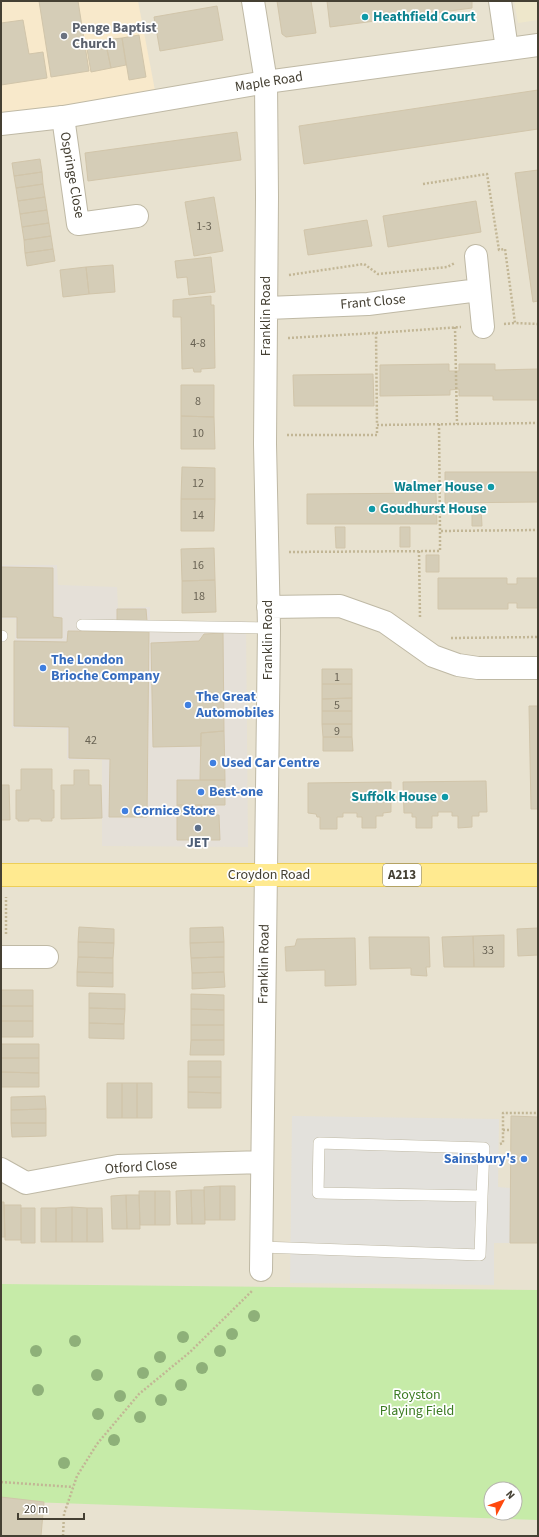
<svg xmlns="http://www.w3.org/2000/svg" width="539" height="1537" viewBox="0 0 539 1537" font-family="'Source Sans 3',sans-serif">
<rect width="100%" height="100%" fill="#f3f0e3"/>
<path fill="#e8e2d0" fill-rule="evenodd" d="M1 1H538V1536H1ZM491 1489H515V1513H491Z"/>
<path fill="#f8e9cb" d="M1 1H138L157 101 1 124Z"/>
<path fill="#e5e0d8" d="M1 565H57L58 585 117 587 118 608 150 607V621H246L248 847 102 846V760H67V729L12 728 16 619H1Z"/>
<path fill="#eee7cb" d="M514 1H538V20L518 23Z"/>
<path fill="#c6eba8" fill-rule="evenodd" d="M1 1284 538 1290V1520L1 1501ZM491 1489H515V1513H491Z"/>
<path fill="#e3e1dc" d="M292 1116 499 1119 498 1187 511 1188 510 1243H494V1285L290 1283Z"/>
<path fill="#d5cdb7" stroke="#d1c5aa" d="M39 1H78L89 71 51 77Z
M277 1H311L316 33 286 37 282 34Z
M327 1H472V8L330 27Z
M217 6 223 40 160 51 154 17Z
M23 20 29 54 43 52 47 78 1 85V23Z
M139 35 146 77 129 80 122 38Z
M122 38 126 65 111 68 105 40Z
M105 40 111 68 91 72 86 43Z
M538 90V129L304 164 299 126Z
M237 132 241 160 88 181 85 153Z
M40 159 42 172 14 176 12 163Z
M538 170V301L533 302 515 173Z
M42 172 43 184 16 188 14 176Z
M43 184 45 197 18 201 16 188Z
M45 197 47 210 20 214 18 201Z
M214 197 223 251 194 256 185 202Z
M476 201 481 232 388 247 383 216Z
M47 210 49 223 22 227 20 214Z
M367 220 372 246 308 255 304 230Z
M49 223 51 236 24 240 22 227Z
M51 236 53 249 25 253 24 240Z
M53 249 55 261 27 266 25 253Z
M211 257 215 292 189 295 187 277 177 278 175 261Z
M113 265 115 292 89 294 86 267Z
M86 267 89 294 63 297 60 270Z
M211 296V305H214L215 368 201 369V372H194L193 368 182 369 181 317H173V300Z
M449 364V371H459V364H495V370L538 369V400H493V396H459V389L450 390V395L380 396V365Z
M373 374 374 406H294L293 375Z
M181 385H214V417L181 416Z
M181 416 214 417 215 449H181Z
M182 467 215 468V499H181Z
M445 472H538V502L445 503Z
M436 493 437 524H307V494Z
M181 499H215L214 531H181Z
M472 506H481L482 526H472Z
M335 527H345V548H336Z
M400 527H410V547H400Z
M214 548 215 580 182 581 181 549Z
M426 555H439V572H426Z
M1 567 53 568V617L62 618V638H17V617H1Z
M438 578H507V584H517V578H538V608H517V603H508V609H438Z
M215 580 216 612 182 613V581Z
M117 609H146L147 621H117Z
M68 631 149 632 147 817H109L110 759 69 758V727L14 726V641L67 642Z
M223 633 224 731 201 733V746L153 747 151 643 199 641 204 634Z
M322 669H352V684H322Z
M322 684H352V698L322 699Z
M352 698V711H322V699Z
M529 706H538V809H531Z
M322 711H352V724H322Z
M322 724H352V737H323Z
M224 731 225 780H200L201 733Z
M323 737H352L353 751H323Z
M21 769H52V790H54V818H52V821H41V819H29V821H18V819H16V790H21Z
M74 770H89V785H101L102 818 61 819V785H74Z
M177 780H225V805H177Z
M486 781 487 812H479V816H472V827L458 828V816H452V812H438V816H432V828H416V817H412V813H404L403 782Z
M391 782V812L383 813V816H376V828H362V817H357V813H343V817H337V829H320V817H317L316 814 308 813V783Z
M1 785H9L10 820H1Z
M177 805H202V815H219L220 840H177Z
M79 927 114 929V943L78 942Z
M223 927 224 942 190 943V928Z
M538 928V955L518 956 517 929Z
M504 935V967H474L473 936Z
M473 936 474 967H444L442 937Z
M369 937H429L430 967H426L427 976 411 975V968L370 969Z
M355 938 356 985 325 986V970L286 971 285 947 295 946 297 939Z
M78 942 114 943 113 958 78 957Z
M224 942V957L191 958 190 943Z
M78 957 113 958V973L77 972Z
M224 957V972L192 973 191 958Z
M77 972 113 973V987L77 986Z
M224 972 225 987 192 989V973Z
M1 990H33V1006H1Z
M89 993 125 994V1009L89 1008Z
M191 994 224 995V1010L191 1009Z
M1 1006H33V1021H1Z
M89 1008 125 1009 124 1024 89 1023Z
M191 1009 224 1010V1025H191Z
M1 1021H33V1037H1Z
M89 1023 124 1024V1039L89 1038Z
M191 1025H224V1040H191Z
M191 1040H224V1055H190Z
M1 1044H39V1058H1Z
M1 1058H39V1073L1 1072Z
M188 1061H221V1077H188Z
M1 1072 39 1073V1087H1Z
M188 1077H221V1093L188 1092Z
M107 1083H122V1118H107Z
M122 1083H137V1118H122Z
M137 1083H152V1118H137Z
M188 1092 221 1093V1108H188Z
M45 1096 46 1109 11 1110V1097Z
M46 1109V1123H11V1110Z
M511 1116 538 1117V1243H510Z
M11 1123H46V1136L12 1137Z
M220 1186H235V1220H220Z
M220 1186V1220H205L204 1187Z
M191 1190 192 1224H177L176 1191Z
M191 1190H204L205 1224H192Z
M139 1191H155V1225H140Z
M155 1191H170V1225H155Z
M126 1195 127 1229H112L111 1196Z
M126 1195H139L140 1229H127Z
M1 1202H4L5 1237H1Z
M4 1205H21V1240H5Z
M72 1207 87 1208V1242H72Z
M72 1207V1242H56V1208Z
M21 1208H35V1243H21Z
M41 1208H56V1242H41Z
M87 1208H102L103 1242H87Z
M1 1497 44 1502 41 1536H1Z"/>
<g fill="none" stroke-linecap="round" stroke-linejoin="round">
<g stroke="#bfb9a5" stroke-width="12">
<path id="service" d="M82 625 269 628
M1 636H2
M319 1143 484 1148 482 1196 318 1193Z
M262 1247 480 1255 482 1196"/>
</g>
<g stroke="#bfb9a5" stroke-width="24">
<path id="minor" d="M253 1 266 82 267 197 265 444 269 628 261 1270
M500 1 507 49
M63 117 78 224 137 216
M476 256 483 327
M267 308 368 304 479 290
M268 607 340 606 385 622 433 656 458 665 478 668H538
M1 957H47
M1 1169 26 1183 118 1166 262 1162"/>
</g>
<g stroke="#bfb9a5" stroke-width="24">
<path id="tertiary" d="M1 124 63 117 266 82 538 45"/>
</g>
<g stroke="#edce57" stroke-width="24">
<path id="primary" d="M1 875H538"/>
</g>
<path stroke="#c2b695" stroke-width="2.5" stroke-dasharray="2 2" stroke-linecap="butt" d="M423 184 487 174 499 250 505 249 515 323 538 324
M289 275 364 264 378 274 447 267 455 263
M504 324 515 323
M455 327 457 424
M376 333 461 327
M288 338 376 333 377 425
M439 424 440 531 538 530
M287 435H377V425L538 423
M419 551 420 618
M289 552 440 551V531
M451 638 538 637
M6 934V897
M503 1130H511
M500 1144 503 1143V1113H538
M1 1482 73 1487
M63 1536 64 1514 77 1476 97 1444 139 1394 190 1352 253 1290"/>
<use href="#service" stroke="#fff" stroke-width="11"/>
<use href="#minor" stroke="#fff" stroke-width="22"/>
<use href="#tertiary" stroke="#fff" stroke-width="22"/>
<use href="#primary" stroke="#ffea90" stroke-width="22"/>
</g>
<g fill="#8eb079">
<circle cx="254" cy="1316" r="6"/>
<circle cx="232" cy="1334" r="6"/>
<circle cx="183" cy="1337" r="6"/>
<circle cx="75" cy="1341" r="6"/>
<circle cx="36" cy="1351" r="6"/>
<circle cx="220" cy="1351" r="6"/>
<circle cx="160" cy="1357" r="6"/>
<circle cx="202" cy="1368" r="6"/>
<circle cx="143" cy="1373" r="6"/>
<circle cx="97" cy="1375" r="6"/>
<circle cx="181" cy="1385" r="6"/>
<circle cx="38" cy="1390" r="6"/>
<circle cx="120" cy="1396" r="6"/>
<circle cx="161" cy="1400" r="6"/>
<circle cx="98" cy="1414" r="6"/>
<circle cx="140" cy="1417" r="6"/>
<circle cx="114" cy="1440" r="6"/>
<circle cx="64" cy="1463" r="6"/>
</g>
<g fill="#0f9aa8" stroke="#fff" stroke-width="1.5">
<circle cx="365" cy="17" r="4"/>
<circle cx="491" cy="487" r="4"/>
<circle cx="372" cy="509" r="4"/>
<circle cx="445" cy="797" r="4"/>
</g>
<circle fill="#6b7280" stroke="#fff" stroke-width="1.5" cx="64" cy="36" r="4"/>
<g fill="#3f7fe0" stroke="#fff" stroke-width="1.5">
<circle cx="43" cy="668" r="4"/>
<circle cx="188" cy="705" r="4"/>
<circle cx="213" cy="763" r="4"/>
<circle cx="201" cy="792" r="4"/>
<circle cx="125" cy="811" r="4"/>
<circle cx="524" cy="1159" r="4"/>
</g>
<circle fill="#5c6f8a" stroke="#fff" stroke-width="1.5" cx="198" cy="828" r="4"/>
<g text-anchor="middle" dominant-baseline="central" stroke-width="3.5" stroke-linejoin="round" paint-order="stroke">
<g font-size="12" fill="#696354">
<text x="204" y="226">1-3</text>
<text x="198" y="343">4-8</text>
<text x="198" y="401">8</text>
<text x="198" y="433">10</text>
<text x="198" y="483">12</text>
<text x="198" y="515">14</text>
<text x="198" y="565">16</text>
<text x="199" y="596">18</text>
<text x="337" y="677">1</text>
<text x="337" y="705">5</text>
<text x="337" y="731">9</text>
<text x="91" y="740">42</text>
<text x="488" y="950">33</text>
</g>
<rect fill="#fff" stroke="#7d7970" stroke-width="1" x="383" y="864" width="38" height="22" rx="3"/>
<g font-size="13" font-weight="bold" fill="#454033">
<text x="402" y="875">A213</text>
</g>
<g font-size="14" font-weight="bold" fill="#0d838f" stroke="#fff" text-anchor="start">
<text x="373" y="17">Heathfield Court</text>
<text x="483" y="487" text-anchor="end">Walmer House</text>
<text x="380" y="509">Goudhurst House</text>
<text x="437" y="797" text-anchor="end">Suffolk House</text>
</g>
<g font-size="14" font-weight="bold" fill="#5b616d" stroke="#fff" text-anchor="start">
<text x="72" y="28">Penge Baptist<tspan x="72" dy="16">Church</tspan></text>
</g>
<g font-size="14" fill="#454033" stroke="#fff">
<text transform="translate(269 82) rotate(-9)">Maple Road</text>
<text transform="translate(72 175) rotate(80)">Ospringe Close</text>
<text transform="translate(373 302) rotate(-5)">Frant Close</text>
<text transform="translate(266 316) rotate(-90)">Franklin Road</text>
<text transform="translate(268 640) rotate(-90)">Franklin Road</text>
<text x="269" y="875">Croydon Road</text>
<text transform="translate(264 964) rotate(-89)">Franklin Road</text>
<text transform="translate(141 1167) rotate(-4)">Otford Close</text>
</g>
<g font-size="14" font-weight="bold" fill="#366cbe" stroke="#fff" text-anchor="start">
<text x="51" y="660">The London<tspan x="51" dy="16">Brioche Company</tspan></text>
<text x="196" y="697">The Great<tspan x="196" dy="16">Automobiles</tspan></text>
<text x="221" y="763">Used Car Centre</text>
<text x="209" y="792">Best-one</text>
<text x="133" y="811">Cornice Store</text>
<text x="516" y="1159" text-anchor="end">Sainsbury's</text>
</g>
<g font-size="14" font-weight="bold" fill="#4e5e75" stroke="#fff">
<text x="198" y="843">JET</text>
</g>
<g font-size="14" fill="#3b7b22" stroke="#fff">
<text x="417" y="1395">Royston<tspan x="417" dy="16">Playing Field</tspan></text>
</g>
</g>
<rect width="539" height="1537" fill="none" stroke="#454033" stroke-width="4"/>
<g transform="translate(503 1501) rotate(49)"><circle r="19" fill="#ffffff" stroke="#b5b3ad"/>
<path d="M0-3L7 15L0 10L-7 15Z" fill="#ff490e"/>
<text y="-6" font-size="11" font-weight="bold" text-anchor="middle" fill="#454033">N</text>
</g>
<path d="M18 1513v6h66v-6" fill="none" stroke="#454033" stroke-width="2"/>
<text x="24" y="1513" font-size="12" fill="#454033" stroke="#ffffff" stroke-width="3" paint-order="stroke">20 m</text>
</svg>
